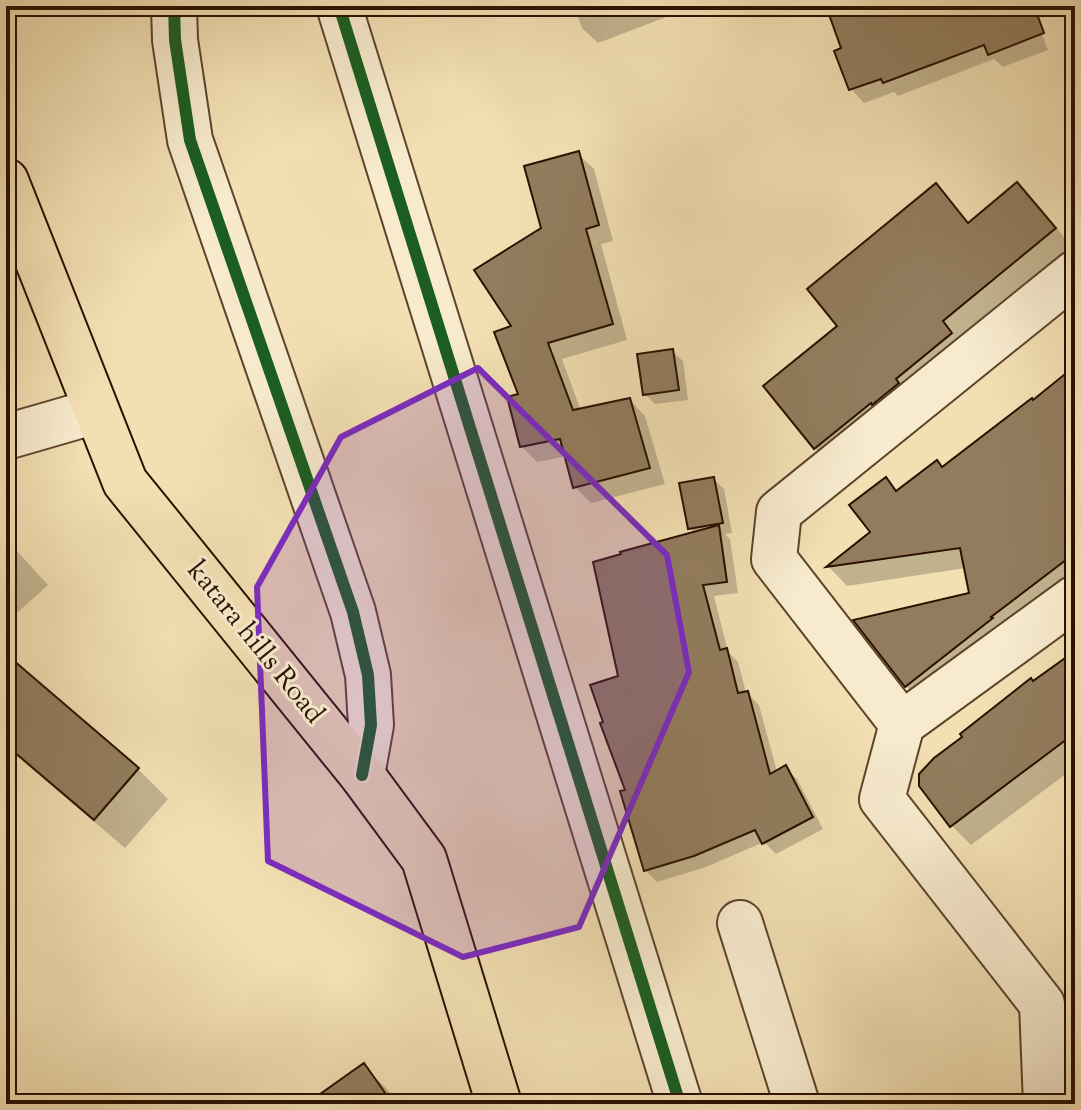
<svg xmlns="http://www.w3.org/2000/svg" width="1081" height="1110" viewBox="0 0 1081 1110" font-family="'Sorts Mill Goudy',serif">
<rect width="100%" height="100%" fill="#f2dfb2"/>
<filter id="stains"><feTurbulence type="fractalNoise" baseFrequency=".0025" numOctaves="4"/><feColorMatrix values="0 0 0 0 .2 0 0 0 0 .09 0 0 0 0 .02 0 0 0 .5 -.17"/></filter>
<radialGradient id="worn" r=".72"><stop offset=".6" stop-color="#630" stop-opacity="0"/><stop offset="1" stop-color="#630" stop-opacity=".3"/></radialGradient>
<path fill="#0003" d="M574 6H675L677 13 598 43 582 28Z
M829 6H1031L1048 50 1003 67 994 59 898 96 894 92 864 103 851 89 844 50Z
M578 154 594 169 613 241 601 244 627 340 562 359 581 411 630 400 645 416 665 484 591 503 575 487 567 456 537 462 521 446 520 396 514 327 543 229Z
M1017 184 1036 203 1073 248 960 341 834 466 815 448 840 326 936 186 970 224Z
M672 351 683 361 688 400 655 404 645 394Z
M1075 369V587L926 705 906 686 971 595 966 568 847 586 829 567 873 533 886 480 898 492 943 469 1034 402Z
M713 479 724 489 732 533 725 534 730 539 738 593 714 596 728 652 738 662 746 693H747L759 705 777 772 785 768 797 779 823 829 776 854 764 842 706 867 657 882 645 870 628 791 605 723 620 677 696 534 690 528Z
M6 539 48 585 18 612 6 600Z
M1075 653V767L971 845 952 826 1034 684Z
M6 657 138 769 168 799 125 848 6 747Z
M363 1066 387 1089 398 1104H321Z"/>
<path fill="#927c5d" stroke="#2a1100" stroke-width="2" d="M826 6H1034L1044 33 988 55 984 45 883 83 881 79 849 90 834 51 841 48Z
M579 151 599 225 586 229 613 324 548 343 573 410 630 398 650 468 573 488 560 439 520 447 507 397 518 394 494 332 511 326 474 270 541 228 524 166Z
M1017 182 1056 228 943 321 952 333 896 379 899 383 872 405 871 403 814 449 763 386 837 326 807 289 936 183 968 223Z
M673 349 679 390 643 395 637 354Z
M1075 366V553L991 617 993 618 905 687 853 620 969 593 960 548 826 567 870 532 849 505 886 477 896 491 937 460 942 467 1032 398 1033 400Z
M714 477 723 523 688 529 679 483Z
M719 525 727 582 703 585 720 650 727 648 738 693 748 691 770 774 786 765 813 817 762 844 755 830 694 856 644 871 620 791 625 790 600 723 603 722 590 685 618 676 593 562 621 554 620 552Z
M1075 651V733L950 827 919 786V774L934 758 962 737 960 734 1031 678 1033 681Z
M6 654 139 768 94 820 6 745Z
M364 1063 393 1104H306Z"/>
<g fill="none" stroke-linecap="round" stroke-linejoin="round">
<g stroke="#5c442c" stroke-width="48">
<path id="minor" d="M174 6 175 40 190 140 353 612 368 675 371 725 362 775
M339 6 680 1104
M6 437 96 411
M902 724 774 559 779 512 1075 273
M740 923 797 1104
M1046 1104 1042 1004 882 799 902 724 1075 598"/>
</g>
<g stroke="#2a1100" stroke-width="48">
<path id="major" d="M6 181 125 482 362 775 424 859 499 1104"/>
</g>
<use href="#minor" stroke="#f7eacd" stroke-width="44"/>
<use href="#major" stroke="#f2dfb2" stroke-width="44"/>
<g stroke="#f7eacd" stroke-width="17">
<path id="cycleway" d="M174 6 175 40 190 140 353 612 368 675 371 725 362 775
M339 6 680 1104"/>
</g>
<use href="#cycleway" stroke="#1b5e20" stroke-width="12"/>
</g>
<path fill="#7b2cbf" fill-opacity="0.2" stroke="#7b2cbf" stroke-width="6" stroke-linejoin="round" d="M478 368 667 555 689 672 579 927 463 957 268 861 257 587 341 437Z"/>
<g text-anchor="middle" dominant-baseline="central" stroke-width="6" stroke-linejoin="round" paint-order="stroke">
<g font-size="28" fill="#2a1100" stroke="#f7eacd">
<text transform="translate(255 643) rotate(51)">katara hills Road</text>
</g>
</g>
<rect width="1081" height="1110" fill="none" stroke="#f2dfb2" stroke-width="32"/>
<rect x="8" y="8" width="1065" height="1094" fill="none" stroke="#2a1100" stroke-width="4"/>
<rect x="16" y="16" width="1049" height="1078" fill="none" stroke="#2a1100" stroke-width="2"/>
<rect width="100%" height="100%" filter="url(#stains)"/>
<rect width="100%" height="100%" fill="url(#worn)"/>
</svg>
